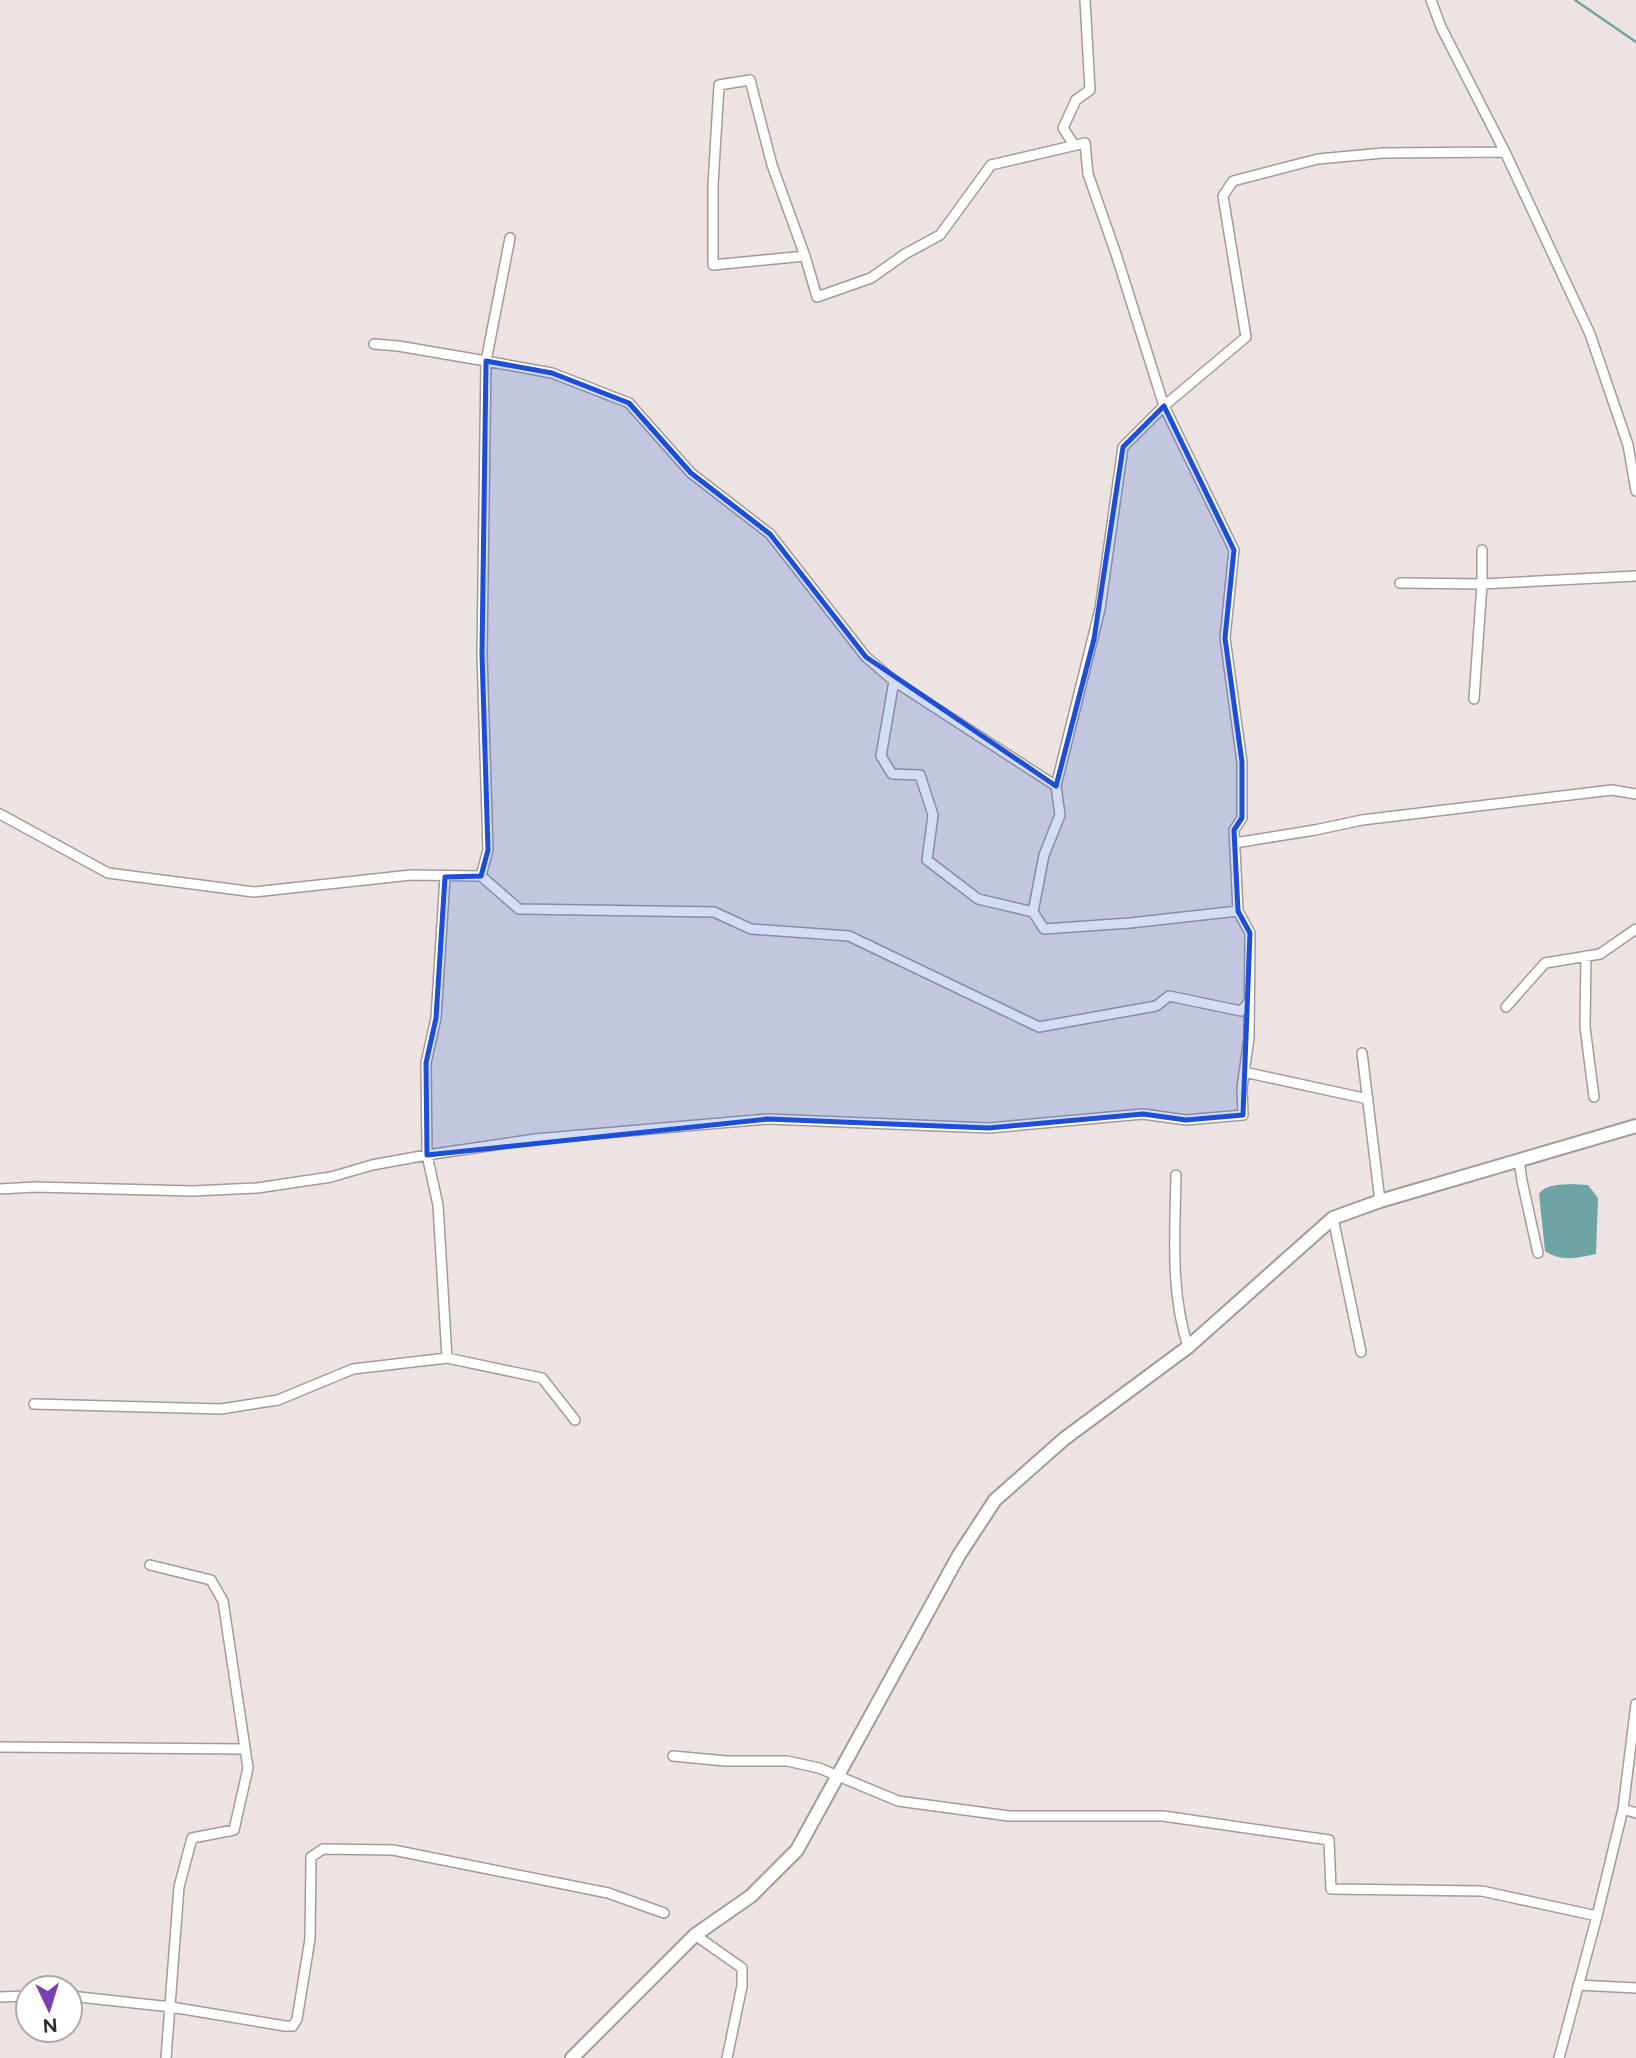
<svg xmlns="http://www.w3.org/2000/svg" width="1636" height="2058" viewBox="0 0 1636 2058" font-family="Figtree,sans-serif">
<rect width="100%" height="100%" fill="#ede4e1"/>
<path fill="#6fa4a4" d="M1571 1184 1588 1185 1598 1198 1596 1254C1579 1258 1560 1262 1545 1251L1539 1194C1546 1184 1560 1185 1571 1184Z"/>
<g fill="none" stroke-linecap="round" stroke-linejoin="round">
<path stroke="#6fa4a4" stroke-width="2.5" d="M1575 0 1636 42"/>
<g stroke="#a39b97" stroke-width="12">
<path id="minor" d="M1431 0 1441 27 1505 152 1590 334 1628 445 1636 491
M1074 145 1063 128 1076 100 1090 90 1085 0
M374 344 398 346 486 361 510 238
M1400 583 1482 584 1636 576
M894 681 881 756 892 774 920 775 933 815 927 860 978 899 1033 912
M1474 699 1482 584V550
M1056 786 1060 815 1044 855 1033 912 1044 929 1130 923 1238 911
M0 814 108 873 254 892 411 875 481 876 488 850 482 654 486 361 552 373 629 403 691 473 770 534 866 657 894 681 1056 786 1100 609 1123 447 1164 406 1116 254 1088 174 1085 143 991 165 940 235 905 254 871 278 817 297 805 256 772 165 750 80 719 85 713 185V265L805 256
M1235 843 1315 830 1362 820 1612 790 1636 794
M481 876 519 909 714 912 751 929 849 936 1039 1027 1156 1006 1169 996 1241 1011 1249 1002
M1586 956 1585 1027 1594 1097
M1506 1007 1545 963 1600 954 1636 929
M1362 1053 1380 1201
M1244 1072 1368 1099
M1519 1160 1522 1181 1538 1253
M1176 1175C1175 1233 1170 1291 1188 1347
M0 1189 35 1187 193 1191 257 1188 331 1177 372 1165 427 1155 535 1139 768 1119 989 1128 1143 1114 1186 1120 1243 1115 1242 1088 1249 1038 1250 933 1238 911 1234 830 1242 818V762L1225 638 1234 550 1164 406 1246 337 1223 196 1233 181 1318 159 1383 153 1505 152
M1333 1218 1361 1352
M447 1358 542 1378 575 1420
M34 1404 221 1409 278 1400 353 1369 447 1358 438 1205 427 1155 426 1063 436 1018 445 877
M150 1565 211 1580 223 1601 248 1768 234 1830 192 1838 179 1887 166 2058
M0 1747 245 1749
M673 1756 726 1761H787L819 1768 898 1801 1009 1816H1163L1329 1840 1331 1889 1482 1891 1597 1916
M1623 1809 1636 1813
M695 1935 742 1968V1986L727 2058
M1578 1985 1636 1988
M70 1996 171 2007 285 2026H293L297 2019 310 1939 311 1857 323 1849 393 1850 608 1893 664 1913
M0 1997 28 1996
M1559 2058 1597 1916 1623 1809 1636 1704"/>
</g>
<g stroke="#a39b97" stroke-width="16">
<path id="secondary" d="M572 2058 695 1935 751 1896 797 1850 959 1555 995 1500 1064 1439 1188 1347 1333 1218 1380 1201 1636 1126"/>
</g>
<use href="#minor" stroke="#fff" stroke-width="9"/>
<use href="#secondary" stroke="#fff" stroke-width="12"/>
</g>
<path fill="#1d4ed8" fill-opacity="0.2" stroke="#1d4ed8" stroke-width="5" stroke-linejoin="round" d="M486 361 552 373 629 403 691 473 770 534 866 657 1056 786 1094 639 1123 447 1164 406 1234 550 1225 638 1242 762V818L1234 830 1238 911 1250 933 1243 1115 1186 1120 1143 1114 989 1128 768 1119 427 1155 426 1063 436 1018 445 877 481 876 488 850 482 654Z"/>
<g transform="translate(49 2009) rotate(176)"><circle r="33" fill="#ffffff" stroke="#acabaa" stroke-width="2"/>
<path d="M0-5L12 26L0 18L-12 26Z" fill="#7b3fb4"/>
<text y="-10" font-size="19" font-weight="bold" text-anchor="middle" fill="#302d2b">N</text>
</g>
</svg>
